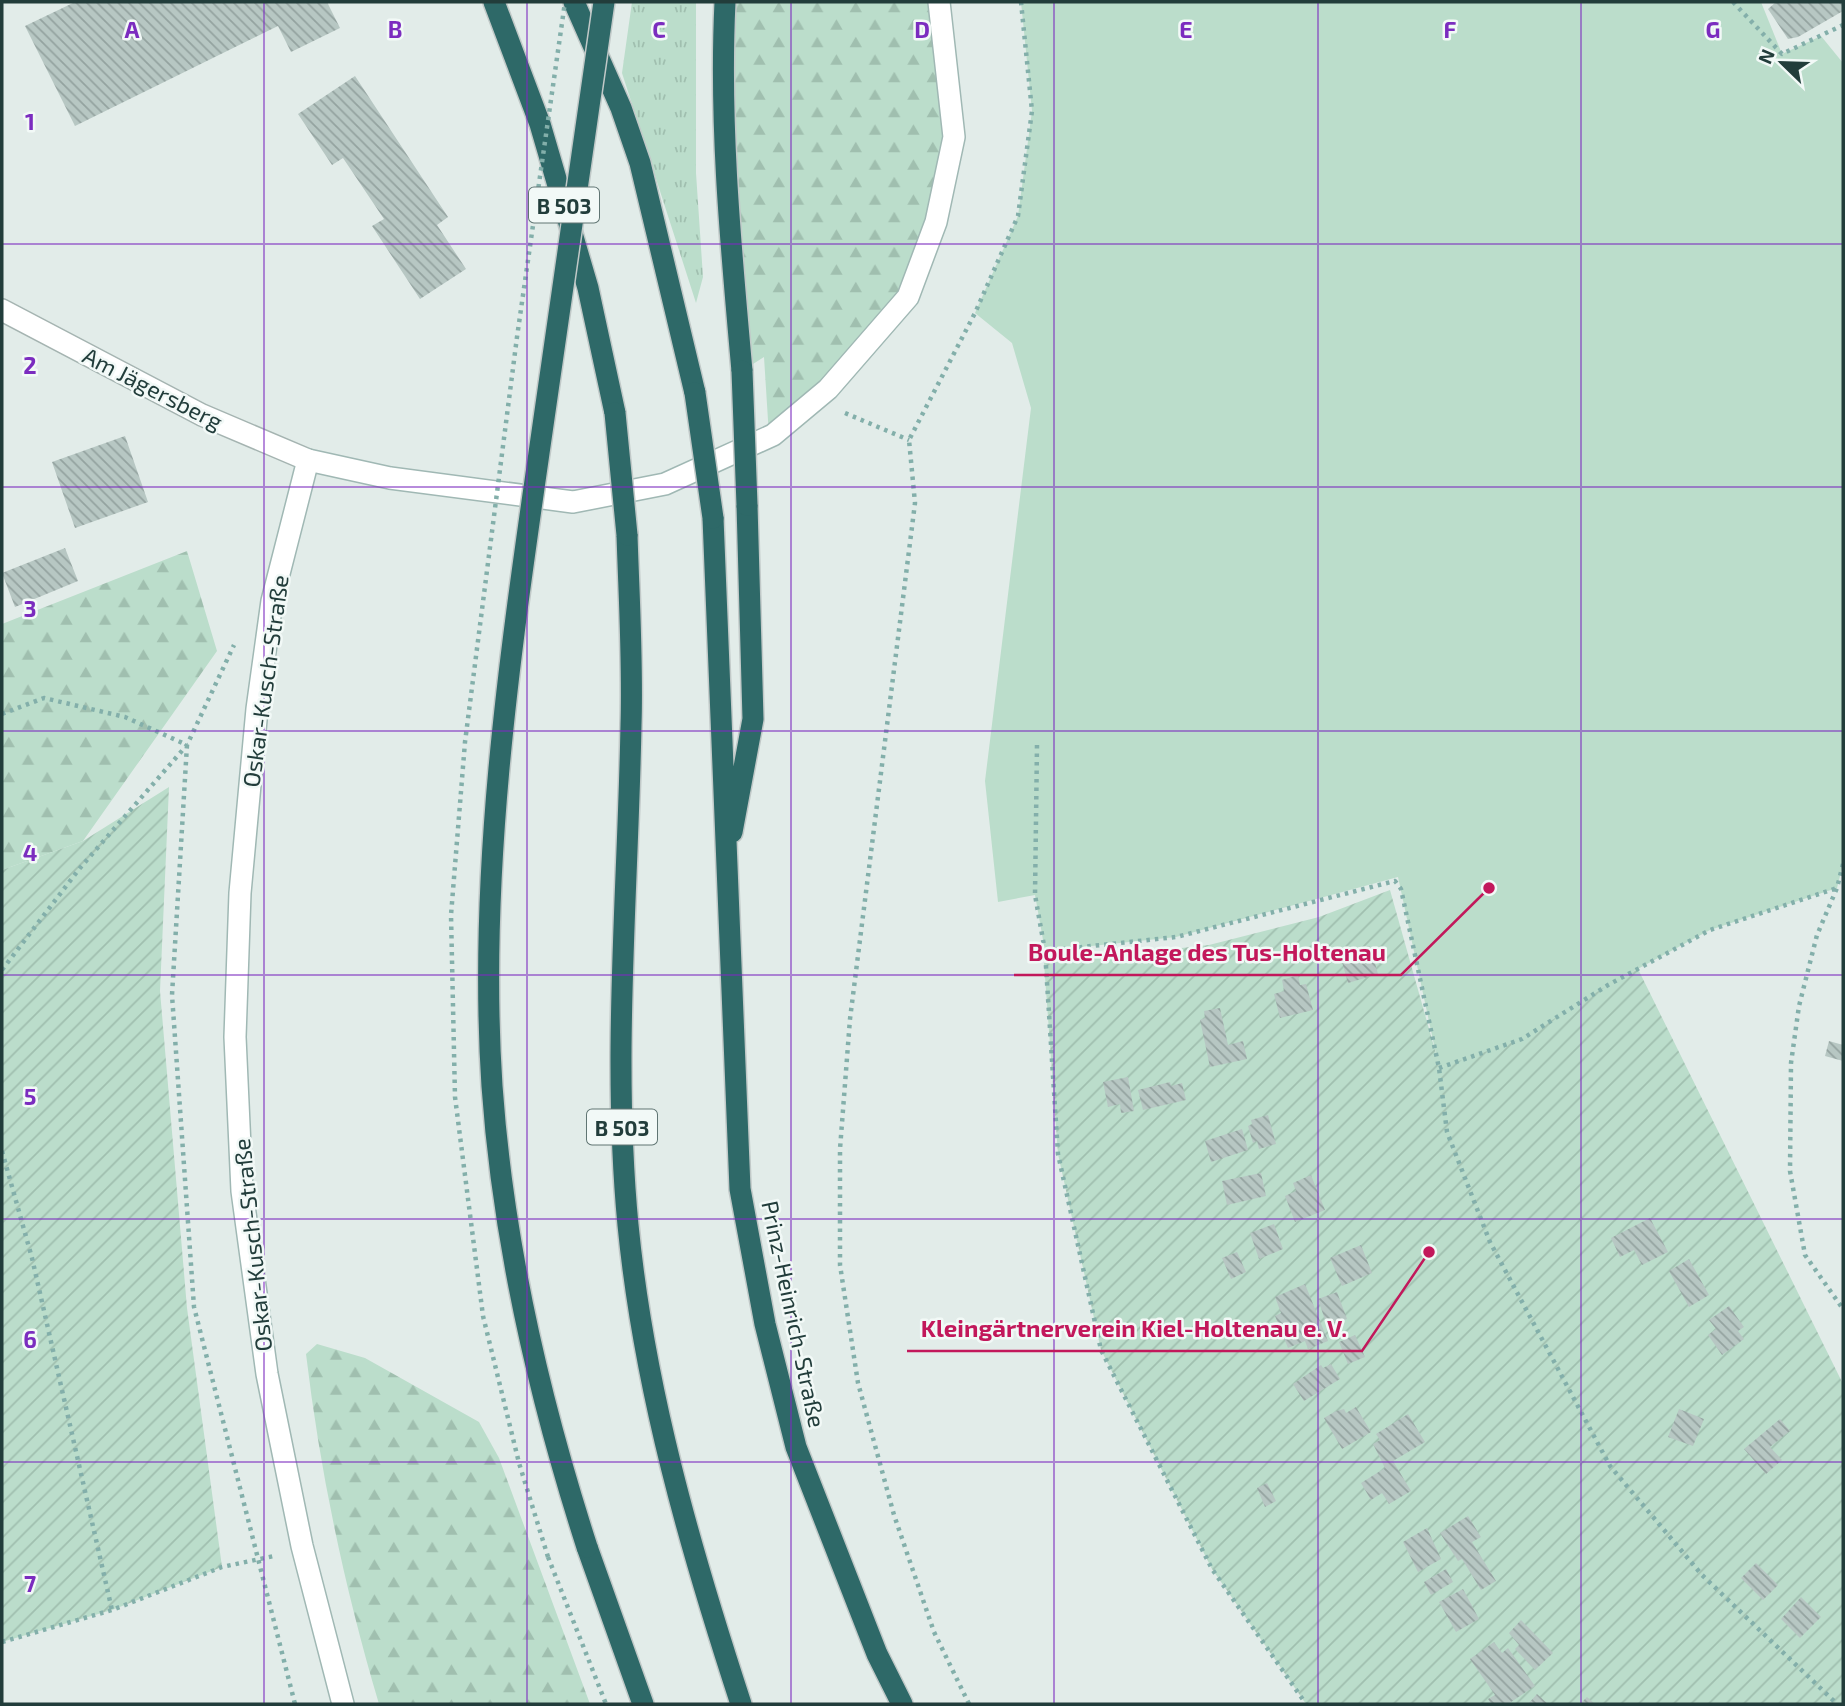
<svg xmlns="http://www.w3.org/2000/svg" width="1845" height="1706" viewBox="0 0 1845 1706" font-family="'Exo 2',sans-serif">
<defs>
<pattern id="grass-tufts" width="24" height="20" patternUnits="userSpaceOnUse" patternTransform="scale(1.75)"><rect width="24" height="20" fill="#bbddcb"/><path d="M3 7l-1-3M5 7V3M7 7l1-3M15 17l-1-3M17 17v-4M19 17l1-3" fill="none" stroke="#a0bfaf"/></pattern>
<pattern id="forest-firs" width="22" height="20" patternUnits="userSpaceOnUse" patternTransform="scale(1.75)"><rect width="22" height="20" fill="#bbddcb"/><path d="M5 1l3.5 6h-7zM16 11l3.5 6h-7z" fill="#a0bfaf"/></pattern>
<pattern id="garden-furrows" width="10" height="10" patternUnits="userSpaceOnUse" patternTransform="scale(1.75)"><rect width="10" height="10" fill="#bbddcb"/><path d="M-1 1l2-2M0 10L10 0M9 11l2-2" fill="none" stroke="#a0bfaf"/></pattern>
<pattern id="building-back-hatch" width="6" height="6" patternUnits="userSpaceOnUse" patternTransform="scale(1.75)"><rect width="6" height="6" fill="#b7c7c3"/><path d="M-1 5l2 2M0 0l6 6M5-1l2 2" fill="none" stroke="#94a3a0"/></pattern>
</defs>
<rect width="100%" height="100%" fill="#e2ece9"/>
<path fill="url(#grass-tufts)" d="M632 2H696V173L703 277 696 303 622 73Z"/>
<path fill="url(#forest-firs)" d="M725 2H939L954 137 908 297 769 436 764 357 742 371Z
M187 551 217 651 83 841 2 870V624Z
M317 1344 365 1358 479 1422 499 1458 590 1704H379C345 1590 320 1472 306 1354Z"/>
<path fill="url(#garden-furrows)" d="M169 787 160 991 187 1308 222 1567 112 1610 2 1642V870L83 841Z
M1390 890 1440 1068 1638 969 1843 1384V1704H1306L1212 1569 1101 1350 1058 1154 1044 963 1209 945 1319 917Z"/>
<path fill="#bbddcb" d="M1021 2H1761L1782 54 1821 36 1843 63V864L1837 888 1710 930 1608 985 1522 1039 1439 1068 1398 877 1176 937 1045 951 1035 895 998 902 985 781 1031 408 1012 343 975 313 1018 216 1032 111Z"/>
<path fill="url(#building-back-hatch)" d="M75 2H327L340 28 291 52 278 26 75 126 25 26Z
M1776 2H1843V11L1798 37 1788 39 1768 9Z
M355 76 448 217 437 225 466 269 420 299 372 226 384 219 343 158 332 165 298 114Z
M125 436 148 502 75 528 52 462Z
M65 548 78 581 15 607 2 573Z
M1370 946 1378 974 1348 983 1340 955Z
M1298 975 1300 985 1306 984 1313 1010 1280 1018 1274 994 1284 991 1282 980Z
M1220 1008 1228 1045 1243 1041 1247 1059 1210 1067 1200 1020 1205 1018 1204 1011Z
M1829 1041 1843 1045V1061L1825 1056Z
M1128 1077 1134 1111 1121 1113 1120 1104 1108 1107 1103 1082Z
M1170 1082 1171 1086 1182 1083 1186 1100 1143 1110 1138 1090Z
M1268 1115 1276 1144 1259 1149 1257 1141 1253 1143 1248 1126 1252 1124 1251 1120Z
M1242 1129 1248 1150 1211 1162 1205 1141Z
M1261 1173 1266 1196 1227 1205 1222 1181Z
M1311 1175 1325 1210 1295 1222 1285 1196 1296 1191 1293 1183Z
M1650 1218 1668 1252 1642 1265 1634 1250 1620 1257 1611 1238Z
M1274 1224 1283 1249 1259 1259 1250 1233Z
M1361 1245 1372 1273 1342 1286 1330 1258Z
M1237 1252 1246 1272 1231 1279 1222 1258Z
M1689 1259 1709 1295 1689 1307 1669 1271Z
M1305 1284 1328 1341 1308 1349 1305 1341 1288 1348 1275 1316 1281 1313 1275 1297Z
M1337 1292 1347 1319 1327 1326 1318 1299Z
M1729 1306 1744 1327 1738 1331 1744 1339 1722 1355 1708 1335 1716 1329 1709 1320Z
M1355 1335 1365 1357 1348 1364 1339 1342Z
M1331 1364 1340 1379 1304 1401 1293 1384 1321 1365 1323 1368Z
M1356 1407 1371 1432 1342 1449 1324 1418 1336 1411 1344 1409 1346 1413Z
M1679 1409 1704 1419 1693 1446 1668 1437Z
M1408 1414 1425 1442 1393 1461 1411 1491 1389 1504 1382 1493 1371 1500 1361 1483 1385 1468 1373 1444 1380 1440 1376 1434Z
M1780 1419 1790 1431 1770 1447 1782 1460 1766 1474 1744 1449Z
M1267 1483 1276 1501 1265 1507 1257 1488Z
M1468 1516 1481 1537 1472 1542 1496 1581 1481 1590 1462 1559 1458 1561 1440 1533Z
M1427 1528 1441 1559 1418 1572 1403 1542Z
M1756 1563 1778 1585 1763 1600 1741 1578Z
M1446 1569 1453 1582 1431 1595 1424 1582Z
M1463 1589 1479 1619 1456 1632 1439 1602Z
M1801 1597 1821 1617 1800 1638 1781 1619Z
M1521 1620 1553 1653 1535 1670 1515 1649 1519 1645 1509 1633Z
M1494 1642 1502 1653 1508 1648 1535 1686 1508 1704H1491L1488 1699 1495 1695 1470 1659Z
M1537 1694 1548 1704H1528Z
M1587 1697 1595 1704H1580Z"/>
<g fill="none" stroke-linecap="round" stroke-linejoin="round">
<g stroke="#a5b4b1" stroke-width="24">
<path id="street" d="M2 310 202 415 308 460"/>
</g>
<g stroke="#a0b8b4" stroke-width="24">
<path id="secondary" d="M343 1704 302 1546 267 1374 242 1191 235 1037 240 893 257 709 272 601 308 460 390 478 573 502 665 484 773 435 828 389 908 297 936 222 954 137 939 2"/>
</g>
<g stroke="#c1c9c8" stroke-width="24">
<path id="highway" d="M494 2 540 124 588 288 615 413
M574 2 621 108 640 163 695 393
M725 2C719 125 731 248 742 371
M713 518 740 1189 765 1324 796 1447 877 1654 902 1704
M627 535C629 598 633 662 631 725 628 892 612 1058 628 1225 644 1389 690 1548 741 1704
M732 832 753 719 747 505
M587 1547 643 1704"/>
</g>
<path stroke="#83afaa" stroke-width="4.5" stroke-dasharray="3.5 5" stroke-linecap="butt" d="M1733 2 1782 54 1843 25
M845 413 909 440
M2 714 44 698 125 717 187 745
M187 745 172 995 194 1307 295 1704
M1037 745 1035 895 1045 951 1058 1154 1101 1350 1212 1569 1306 1704
M1843 864 1837 888 1817 935 1799 1006 1791 1063 1790 1171 1805 1255 1843 1309
M1045 951 1176 937 1395 881 1401 889 1439 1068 1447 1132 1490 1242 1610 1466 1702 1575 1837 1704
M2 970 80 868 187 745 234 645
M1439 1068 1522 1039 1608 985 1710 930 1837 888
M2 1151 32 1258 112 1610
M548 1557 606 1704
M2 1642 112 1610 222 1567 274 1556
M969 1704 934 1632 894 1515 858 1383 840 1265V1149L850 1019 915 503 909 440 975 313 1018 216 1032 111 1021 2"/>
<use href="#street" stroke="#fff" stroke-width="21"/>
<use href="#secondary" stroke="#fff" stroke-width="21"/>
<use href="#highway" stroke="#2e6968" stroke-width="21"/>
<g stroke="#c1c9c8" stroke-width="24" stroke-linecap="butt">
<path id="highway-bridge" d="M742 371 747 505
M695 393 713 518
M615 413 627 535
M587 1547C539 1398 503 1243 492 1086 478 875 509 661 539 453 561 303 582 152 604 2"/>
</g>
<path stroke="#83afaa" stroke-width="4.5" stroke-dasharray="3.5 5" stroke-linecap="butt" d="M548 1557 519 1463 483 1316 455 1097 451 915 465 742 517 337 565 2"/>
<use href="#highway-bridge" stroke="#2e6968" stroke-width="21"/>
</g>
<path fill="none" stroke="#7b2cbf" stroke-width="2" stroke-opacity="0.55" d="M264 2V1704M527 2V1704M791 2V1704M1054 2V1704M1318 2V1704M1581 2V1704M2 244H1843M2 487H1843M2 731H1843M2 975H1843M2 1219H1843M2 1462H1843"/>
<g text-anchor="middle" dominant-baseline="central" stroke-width="5" stroke-linejoin="round" paint-order="stroke">
<g fill="#f2f9f7" stroke="#607573" stroke-width="2">
<rect x="529" y="187.5" width="70" height="35" rx="5"/>
<rect x="587" y="1109.5" width="70" height="35" rx="5"/>
</g>
<g font-size="21" font-weight="bold" fill="#223d3b">
<text x="564" y="205">B 503</text>
<text x="622" y="1127">B 503</text>
</g>
<g font-size="23" fill="#223d3b" stroke="#f2f9f7">
<text transform="translate(153 388) rotate(27)">Am Jägersberg</text>
<text transform="translate(265 681) rotate(-82)">Oskar-Kusch-Straße</text>
<text transform="translate(252 1245) rotate(-96)">Oskar-Kusch-Straße</text>
<text transform="translate(794 1314) rotate(78)">Prinz-Heinrich-Straße</text>
</g>
</g>
<g font-size="23" text-anchor="middle" font-weight="bold" fill="#7b2cbf" stroke="#f2f9f7" stroke-width="5" stroke-linejoin="round" paint-order="stroke">
<text x="132" y="38">A</text>
<text x="395" y="38">B</text>
<text x="659" y="38">C</text>
<text x="922" y="38">D</text>
<text x="1186" y="38">E</text>
<text x="1450" y="38">F</text>
<text x="1713" y="38">G</text>
<text x="30" y="130">1</text>
<text x="30" y="374">2</text>
<text x="30" y="617">3</text>
<text x="30" y="861">4</text>
<text x="30" y="1105">5</text>
<text x="30" y="1348">6</text>
<text x="30" y="1592">7</text>
</g>
<path fill="none" stroke="#c2185b" stroke-width="2.5" d="M1489 888L1401 975H1014M1429 1252L1362 1351H907"/>
<g fill="#c2185b" stroke="#f2f9f7" stroke-width="2.5">
<circle cx="1489" cy="888" r="7"/>
<circle cx="1429" cy="1252" r="7"/>
</g>
<g font-size="24" text-anchor="middle" font-weight="bold" fill="#c2185b" stroke="#f2f9f7" stroke-width="5" stroke-linejoin="round" paint-order="stroke">
<text x="1207" y="961">Boule-Anlage des Tus-Holtenau</text>
<text x="1134" y="1337">Kleingärtnerverein Kiel-Holtenau e. V.</text>
</g>
<rect width="1845" height="1706" fill="none" stroke="#223d3b" stroke-width="7"/>
<g transform="translate(1782 63) rotate(293)" stroke="#f2f9f7" stroke-width="5" paint-order="stroke">
<path d="M0-5L12 26L0 18L-12 26Z" fill="#223d3b"/>
<text y="-10" font-size="19" font-weight="bold" text-anchor="middle" fill="#223d3b">N</text>
</g>
</svg>
